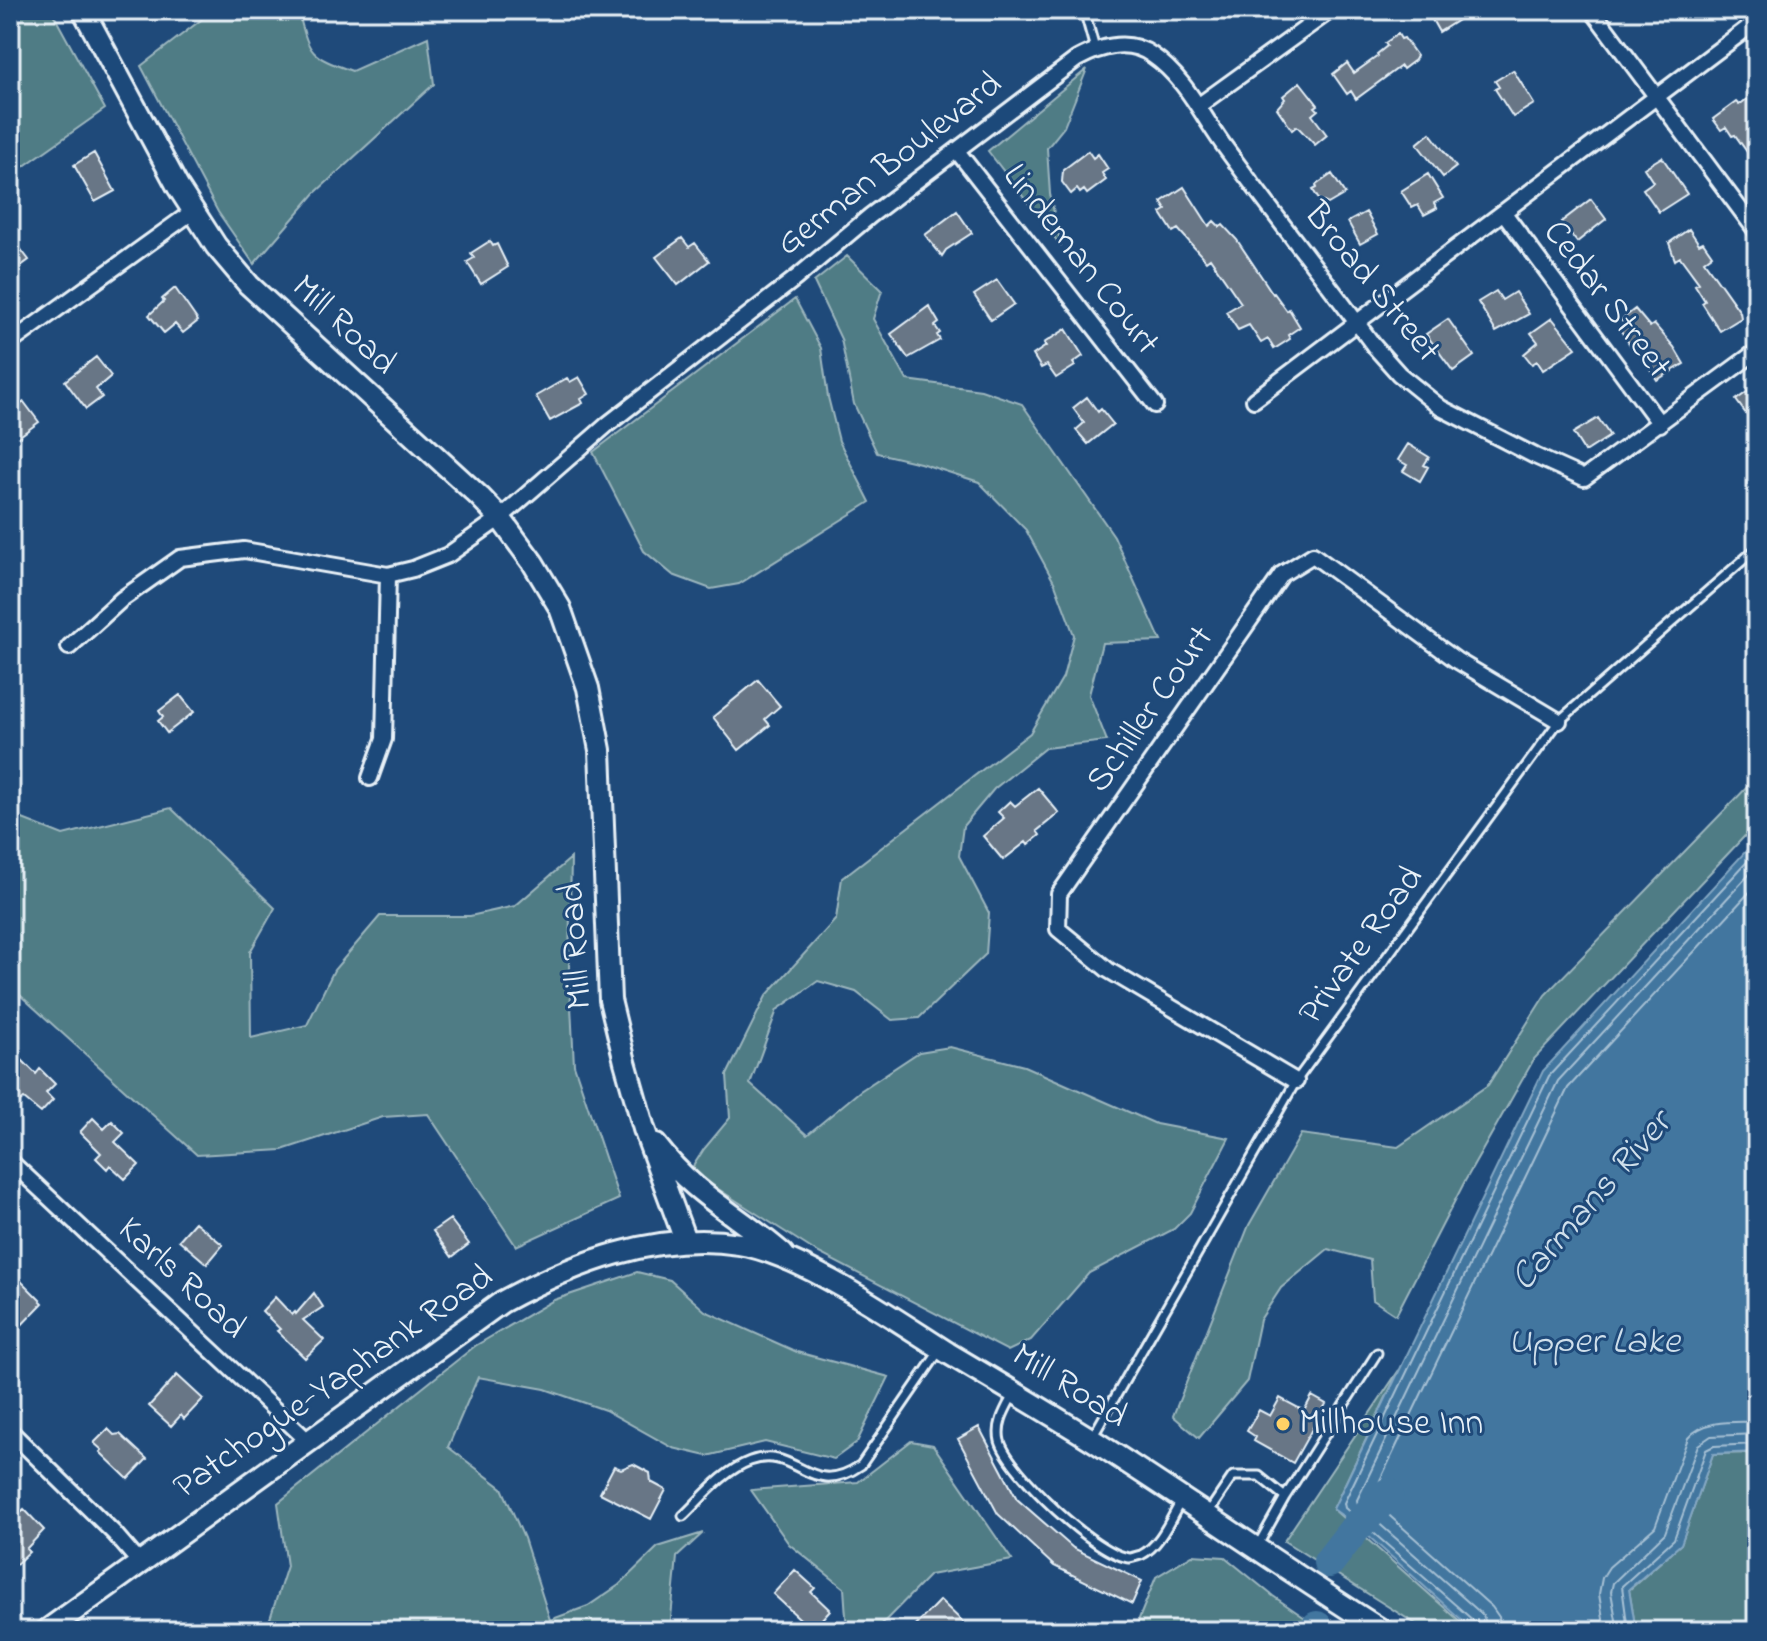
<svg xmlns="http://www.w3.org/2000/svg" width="1767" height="1641" viewBox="0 0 1767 1641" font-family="'Indie Flower',sans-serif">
<rect width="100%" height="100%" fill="#1f4a7a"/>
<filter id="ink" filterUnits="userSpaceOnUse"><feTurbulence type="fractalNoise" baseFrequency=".0125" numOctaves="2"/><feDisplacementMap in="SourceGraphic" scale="16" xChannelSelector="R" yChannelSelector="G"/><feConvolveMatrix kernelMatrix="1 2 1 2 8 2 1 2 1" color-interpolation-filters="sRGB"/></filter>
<g filter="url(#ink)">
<path fill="#507c85" stroke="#9cb6be" stroke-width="2" d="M10 10H51L105 109 10 176Z
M214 10H298C310 55 308 55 352 71L428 37 434 84 315 193 254 264 218 212 141 66Z
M1087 69 1064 127 1047 148 1050 194 1061 246 988 151Z
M847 256 882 290 873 319 907 380 981 390 1022 404 1114 536 1161 641 1102 643 1089 695 1107 741 1045 748 994 789 963 826 959 856 989 913 986 954 919 1018 892 1020 856 992 818 981 777 1010 750 1084 807 1135 860 1091 919 1052 950 1047 1024 1066 1156 1124 1229 1138 1190 1213 1174 1229 1089 1273 1031 1340 1008 1351 815 1251 690 1171 704 1149 730 1118 727 1075 766 996 836 919 842 878 1030 733 1063 677 1074 635 1055 584 1026 530 979 482 920 463 877 453 854 404 841 339 814 282Z
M795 299 821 348 828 397 839 441 870 502 739 584 711 589 673 575 644 551 593 452Z
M1757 777V823L1534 1059 1465 1181 1396 1315 1373 1300 1370 1260 1328 1249 1281 1288 1260 1320 1247 1381 1199 1438 1173 1416 1249 1225 1301 1134 1398 1147 1488 1085 1545 995Z
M171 808 275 908 250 952 251 1038 307 1025 334 970 380 916H470L515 906 571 858 569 966 574 1065 619 1199 516 1246 428 1114 383 1117 282 1150 197 1155 10 986V814L63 835Z
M637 1272 670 1280 705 1311 797 1352 889 1377 857 1442 834 1459 765 1442 707 1456 673 1448 605 1410 545 1389 478 1377 448 1447 502 1488 524 1538 550 1620 588 1606 619 1585 658 1547 703 1533 677 1557 670 1628 684 1631H266L287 1566 278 1503 475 1346 554 1300Z
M1399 1370 1333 1509 1471 1631H1427L1284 1541Z
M911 1441 933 1445 1012 1560 930 1575 881 1625 884 1631H847L844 1588 789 1544 751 1490 858 1482Z
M1757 1453V1631H1636L1629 1590 1681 1544 1713 1454Z
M1192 1555 1225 1557 1273 1596 1324 1631H1134L1156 1577Z"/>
<path fill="#42769f" stroke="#84a7c3" stroke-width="2" d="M1757 839V1452L1713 1454 1681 1544 1629 1589 1636 1631H1474L1357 1526 1333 1509 1543 1071Z"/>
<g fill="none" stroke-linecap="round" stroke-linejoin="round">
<path stroke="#a6c0d4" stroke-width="2" d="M1479 1631 1475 1622 1345 1508 1344 1503 1549 1076 1757 851
M1489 1631 1483 1615 1358 1505 1357 1500 1558 1081 1757 866
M1501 1631 1499 1617 1492 1607 1373 1501 1372 1497 1568 1088 1757 884
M1605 1631 1599 1594 1602 1578 1609 1567 1655 1527 1688 1438C1704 1419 1734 1422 1757 1422
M1618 1631 1611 1592 1613 1583 1665 1533 1698 1445 1711 1436 1757 1434
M1628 1631 1622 1586 1674 1539 1706 1450 1714 1446 1757 1444"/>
<path stroke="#42769f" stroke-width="32" d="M1329 1562 1357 1526 1388 1494
M1314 1631 1317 1627"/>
</g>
<path fill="#677686" stroke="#e8f1f8" stroke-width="2" d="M1439 10H1474L1439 32 1430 16Z
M1398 34 1401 39 1404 38 1417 56 1415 60 1403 69 1401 66 1356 99 1351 91 1347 94 1333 74 1347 63 1354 73 1378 56 1377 54 1387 46 1385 43Z
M1513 70 1534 104 1513 117 1495 89 1499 87 1495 81Z
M1300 82 1318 105 1315 107 1318 110 1312 115 1327 135 1315 145 1297 126 1292 130 1277 108 1285 99 1283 96Z
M1747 99 1757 113V166L1735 135 1732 136 1726 127 1721 130 1713 119 1736 102 1739 105Z
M1430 133 1456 167 1443 177 1417 144Z
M1088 151 1093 158 1098 154 1108 169 1102 173 1106 180 1087 194 1084 190 1080 193 1077 189 1071 194 1062 182 1063 170Z
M94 153 115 191 95 202 74 165Z
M1662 157 1687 194 1659 212 1643 189 1653 182 1644 168Z
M1332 174 1345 194 1328 204 1319 200 1313 190 1317 188 1316 185Z
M1428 174 1443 198 1434 203 1437 208 1424 215 1418 205 1412 208 1401 191Z
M1184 187 1209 226 1214 221 1220 227 1223 225 1237 240 1273 294 1274 293 1287 311 1289 309 1300 327 1288 335 1290 339 1274 349 1268 339 1261 343 1249 325 1238 330 1226 312 1241 303 1210 258 1206 261 1178 229 1173 232 1161 213 1166 210 1161 202Z
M1591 199 1606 219 1577 242 1561 222Z
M957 211 972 233 946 250 942 256 925 235Z
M1366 212 1378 234 1360 244 1348 222Z
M1689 229 1699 244 1703 242 1712 255 1704 261 1740 312 1741 318 1720 331 1702 303 1705 301 1695 285 1699 283 1680 257 1675 260 1669 243Z
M10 235 29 260 10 274Z
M682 238 689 247 695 243 709 261 678 285 656 257Z
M490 241 493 246 497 244 508 267 481 284 467 262 474 258 471 253Z
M997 280 1014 304 991 320 974 295Z
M175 288 198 321 183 333 175 324 164 333 149 315 164 301 162 299Z
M1496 291 1502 300 1515 292 1529 314 1496 332 1478 302Z
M929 306 939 323 935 326 940 333 937 335 940 340 908 358 891 334Z
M1635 309 1650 327 1654 324 1674 347 1684 364 1657 380 1637 348 1634 351 1621 331 1626 326 1621 320Z
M1552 318 1576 348 1543 370 1537 361 1532 364 1524 354 1538 342 1531 333Z
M1448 319 1474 356 1453 371 1426 334Z
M1066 329 1083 356 1073 363 1075 366 1056 378 1047 365 1041 368 1033 355 1046 346 1044 343Z
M96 357 111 376 96 389 102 397 86 409 65 381Z
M579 377 589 394 581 399 583 403 550 421 536 396 567 378 570 382Z
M1757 385V429L1736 400Z
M1087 397 1098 412 1101 409 1113 424 1088 444 1076 430 1084 423 1073 408Z
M24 402 39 422 10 443V412Z
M1598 418 1610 436 1585 452 1573 433Z
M1408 444 1429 457 1424 465 1428 467 1420 481 1403 471 1407 465 1398 460Z
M758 680 780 706 765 719 770 725 739 750 713 717Z
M180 695 194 712 167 733 158 721 163 717 159 711Z
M1038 788 1059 813 1037 831 1040 835 1028 845 1026 842 1003 860 983 836 1004 818 998 812 1010 801 1015 806Z
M10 1048 36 1074 40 1069 55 1084 46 1093 53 1100 41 1113 24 1099 20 1102 10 1092Z
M93 1118 104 1129 112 1121 124 1133 115 1142 139 1165 125 1179 110 1165 107 1169 96 1158 101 1153 80 1132Z
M450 1219 469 1244 452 1257 433 1231Z
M195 1222 223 1245 207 1264 179 1240Z
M10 1270 43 1303 10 1337Z
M314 1293 323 1307 303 1320 324 1340 305 1358 277 1331 280 1329 262 1311 275 1297 292 1315 295 1312 296 1314Z
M177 1375 203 1399 184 1419 181 1415 171 1426 149 1406Z
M1312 1396 1326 1404 1293 1463 1254 1441 1256 1437 1247 1431 1259 1410 1270 1416 1280 1398 1304 1411Z
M979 1427 1017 1499 1073 1548 1142 1581 1132 1604 1054 1566 998 1514 958 1439Z
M108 1429 114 1435 120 1434 147 1459 128 1479 100 1452 102 1450 94 1443Z
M633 1464 650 1473 651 1482 666 1490 651 1519 600 1493 614 1466 621 1469Z
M24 1509 44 1530 26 1549 29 1552 10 1570V1522Z
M795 1570 815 1588 811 1592 830 1610 812 1630 773 1594Z
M940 1600 964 1623 957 1631H910Z"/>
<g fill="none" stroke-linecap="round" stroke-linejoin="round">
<g stroke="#e8f1f8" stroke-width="13">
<path id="service" d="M1084 10 1095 49
M1013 1395C1005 1410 996 1424 1000 1441 1009 1472 1098 1556 1130 1558 1131 1558 1140 1555 1141 1555 1160 1546 1171 1518 1181 1501
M1093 1436 1296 1081 1559 721 1757 548
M1285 1497 1377 1353
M1208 1513 1233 1476H1259L1285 1497 1258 1545
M683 1516C703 1497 723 1471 750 1461 797 1444 809 1501 861 1465L940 1350"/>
</g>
<g stroke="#e8f1f8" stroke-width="20">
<path id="minor" d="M1592 10 1757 232
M1198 106 1331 10
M957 151 1155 405
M1504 213 1660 424
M10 343 192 212
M1254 400 1757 21
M69 647 122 599 180 558 244 550 388 575 413 569 448 555 500 518 608 424 796 278 870 216 1077 59C1101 46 1128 38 1152 55 1186 78 1203 118 1227 150 1275 216 1326 280 1374 346L1399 374 1441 408 1535 456 1584 478 1757 351
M370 778 384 739 388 575
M1296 1081 1108 970 1058 929 1059 894 1282 574 1313 555 1456 660 1559 721
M10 1161 309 1442
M10 1431 114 1533 139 1562"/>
</g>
<g stroke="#e8f1f8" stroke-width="26">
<path id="secondary" d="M83 10 178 187 216 246 249 285 480 497 500 518 533 563 560 608 588 688 600 750 610 1000 625 1062 644 1129 685 1240
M656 1145C695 1196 737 1214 783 1254
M46 1631 502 1302C574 1263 656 1231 739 1244 802 1254 893 1318 948 1353 997 1382 1046 1411 1094 1441 1191 1503 1285 1569 1383 1631"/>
</g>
<use href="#service" stroke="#1f4a7a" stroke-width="7"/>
<use href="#minor" stroke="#1f4a7a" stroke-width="14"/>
<use href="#secondary" stroke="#1f4a7a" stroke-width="20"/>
</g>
</g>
<circle fill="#ffd166" stroke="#1f4a7a" stroke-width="3" cx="1283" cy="1424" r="8"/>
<g text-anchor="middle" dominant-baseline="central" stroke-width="6" stroke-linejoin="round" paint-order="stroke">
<g font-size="36" fill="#e8f1f8" stroke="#1f4a7a">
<text transform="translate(890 165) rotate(-38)">German Boulevard</text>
<text transform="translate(1080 260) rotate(52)">Lindeman Court</text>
<text transform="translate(1371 283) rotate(51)">Broad Street</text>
<text transform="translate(1606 300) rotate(53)">Cedar Street</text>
<text transform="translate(343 326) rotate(43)">Mill Road</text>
<text transform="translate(1151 710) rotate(-55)">Schiller Court</text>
<text transform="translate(577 946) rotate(-94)">Mill Road</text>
<text transform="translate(1362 946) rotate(-54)">Private Road</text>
<text transform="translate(181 1279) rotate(43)">Karls Road</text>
<text transform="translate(334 1383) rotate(-35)">Patchogue-Yaphank Road</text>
<text transform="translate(1069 1387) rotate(32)">Mill Road</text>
</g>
<g font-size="36" fill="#e8f1f8" stroke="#1f4a7a" text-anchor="start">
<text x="1299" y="1424">Millhouse Inn</text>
</g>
<g font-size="38" font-style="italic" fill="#cfdfeb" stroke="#1f4a7a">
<text transform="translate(1592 1202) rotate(-49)">Carmans River</text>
<text x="1594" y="1343">Upper Lake</text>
</g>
</g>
<rect width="1767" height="1641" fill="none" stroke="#1f4a7a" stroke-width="40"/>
<rect x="20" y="20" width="1727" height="1601" fill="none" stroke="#e8f1f8" stroke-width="3" filter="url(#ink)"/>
</svg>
